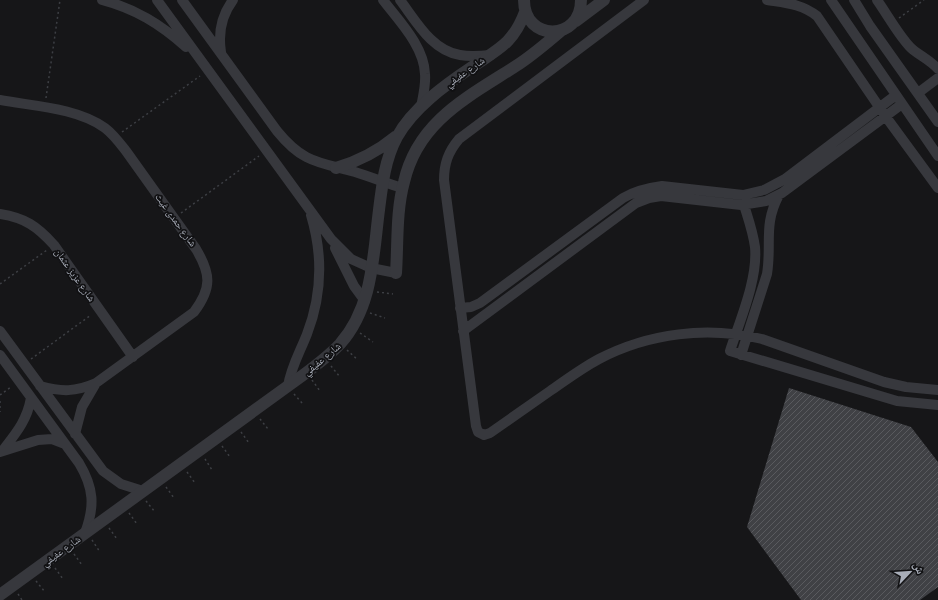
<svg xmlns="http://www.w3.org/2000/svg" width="938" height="600" viewBox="0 0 938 600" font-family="Montserrat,'Noto Naskh Arabic',sans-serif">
<defs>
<pattern id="building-hatch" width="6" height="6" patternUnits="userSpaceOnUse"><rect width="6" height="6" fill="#404145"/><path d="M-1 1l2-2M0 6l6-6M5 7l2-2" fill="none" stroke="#595a5e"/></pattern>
</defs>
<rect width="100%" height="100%" fill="#161618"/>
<path fill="url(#building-hatch)" d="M789 388 911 427 938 462V587L920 600H801L747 527Z"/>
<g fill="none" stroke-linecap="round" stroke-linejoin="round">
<path stroke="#3d3f44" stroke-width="1.5" stroke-dasharray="2 3" stroke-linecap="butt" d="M899 18 924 0
M46 98 60 0
M122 132 200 76
M181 213 259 156
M0 284 47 250
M377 292 393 294
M370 313 385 318
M360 333 373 342
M347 350 358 360
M31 359 91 315
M331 366 340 377
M312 380 320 391
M294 394 303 404
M0 395 11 387
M0 401V412
M260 419 268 429
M241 432 249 443
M222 446 230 457
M205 459 212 470
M187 472 195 483
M166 487 174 498
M146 501 155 512
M129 513 137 524
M109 528 117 539
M92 540 100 552
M74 554 82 565
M55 568 63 579
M36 581 45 592
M18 594 22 600"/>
<path stroke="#37383d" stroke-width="10" d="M102 0C136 9 160 24 186 47
M157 0 331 239 351 259 371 268 396 273
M182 0 277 131C303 163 318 162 355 172 371 177 386 183 402 188
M383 0C399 21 424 46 425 74 426 85 423 96 421 107
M400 0C416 21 432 51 460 55 470 57 481 56 491 55
M644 0 459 139C448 152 444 164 444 180L476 426 478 432 484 435 490 433C510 419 530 405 550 391 566 380 582 368 599 359 649 333 707 326 762 339L884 382 906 387 938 390
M767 0C786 3 802 4 817 16L886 117 938 188
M831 0 938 156
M854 0 870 26 938 122
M877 0C887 14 899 36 911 48 920 56 930 60 938 69
M221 52C218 33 221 16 233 0
M918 93 938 78
M0 100C33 106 78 108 105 128 113 134 119 142 126 151L196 249C211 274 212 288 194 312L96 383C75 392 62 392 40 386
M744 205C748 218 753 232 755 247 758 279 740 320 730 351L897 401 938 405
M0 214C25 218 37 226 54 245L133 357
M335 248 354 286 365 301
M460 308 471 307 480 303 623 198C635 191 647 188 662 186L743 195 764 190 785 179 896 95
M0 331 103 471 121 484 143 491
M463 331 636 203 649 198 661 196 741 205 766 201 782 193 902 104
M0 355 79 463C94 488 95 506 85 533
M741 355 767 274C772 243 763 225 779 195
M288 386C291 367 300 352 307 334 322 295 323 255 311 215
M75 434 82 407 96 383
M3 450C17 432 27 420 31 398
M0 452 38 440 52 439 65 444"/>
<path stroke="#37383d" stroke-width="12" d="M524 0C524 42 581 42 581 0
M576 21 604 0
M336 168C359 161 377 152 395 137
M396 273C398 243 396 211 404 182 418 120 470 96 519 64 534 54 548 42 562 30
M0 595 288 386C306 373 325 360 340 344 373 307 373 256 379 210 382 185 385 159 397 137 413 108 445 85 472 67 498 49 513 44 525 12"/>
</g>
<g text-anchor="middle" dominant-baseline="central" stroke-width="3.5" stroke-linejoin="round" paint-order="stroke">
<g font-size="10" fill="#a8adb8" stroke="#111113">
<text transform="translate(465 72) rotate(-35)">شارع عفيفي</text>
<text transform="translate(176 220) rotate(54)">شارع حمدى غيث</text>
<text transform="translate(75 275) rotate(55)">شارع عزيز عثمان</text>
<text transform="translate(322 359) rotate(-40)">شارع عفيفي</text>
<text transform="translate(61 551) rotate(-36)">شارع عفيفي</text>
</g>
</g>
<g transform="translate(910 572) rotate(65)" stroke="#111113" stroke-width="3" paint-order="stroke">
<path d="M0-3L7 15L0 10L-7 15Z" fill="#a8adb8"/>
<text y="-6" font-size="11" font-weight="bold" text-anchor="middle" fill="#a8adb8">ش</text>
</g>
</svg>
